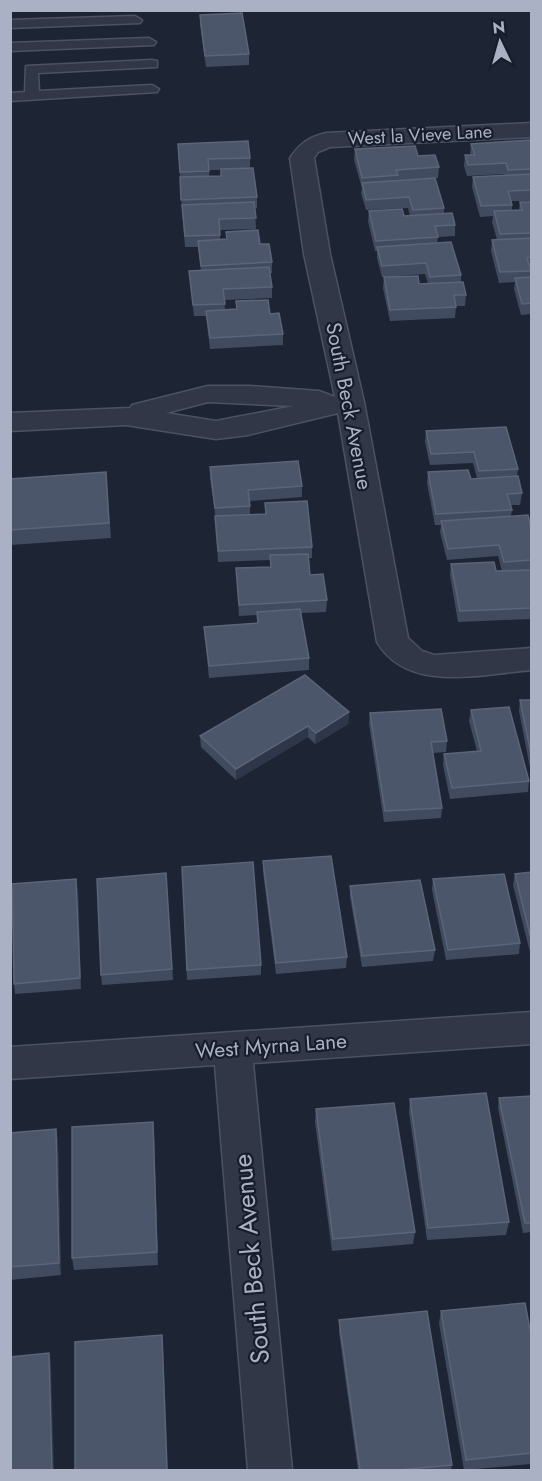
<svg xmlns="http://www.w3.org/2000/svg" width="542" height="1481" viewBox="0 0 542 1481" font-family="Jost,sans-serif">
<rect width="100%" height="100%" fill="#1d2535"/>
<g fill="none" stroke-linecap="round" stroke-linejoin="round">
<g stroke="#4b5261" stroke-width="3">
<path id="service" d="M135 16 142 20 140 23 10 28V20Z
M149 38 156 42 154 45 10 51V43Z
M152 60 157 61V67L38 73 39 91 152 85 159 89 157 92 10 101V93L25 92 26 66Z"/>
</g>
<g stroke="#4b5261" stroke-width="3">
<path id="minor" d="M532 123V137L330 147 318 152 314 158 330 254 364 402 408 638 422 651 434 655 532 648V670C481 674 408 694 377 642L338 413 248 435 216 439 126 425 10 431V413L130 408 132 405 208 386H250L319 391 335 397 304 254 290 158C300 143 309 137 326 133ZM208 402 294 406 216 421 166 413Z
M532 1012V1044L253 1063 292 1470H248L215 1065 10 1079V1047Z"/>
</g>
<use href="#service" fill="#313746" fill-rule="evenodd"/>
<use href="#minor" fill="#313746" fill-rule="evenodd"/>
</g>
<path fill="#414b5f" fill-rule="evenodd" d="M200 15 249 54V65L206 67 200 25Z
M531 143V201H511L512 205V210H519L520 202H531V268H530V277H531V314L521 315 514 289 515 282 499 283 491 251 492 240H497L492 222 493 216 480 217 472 187 473 177 505 175 504 174 467 176 464 166 465 155H470L471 144Z
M178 144 250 158V168L257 197V208H255L256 229 220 230V240L226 239V232L260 244 272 262V273H270L272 287V298L224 300 225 309H236V301L270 314 283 334V345L210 349 206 316H194L189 271H201L198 247H185L182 211ZM209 170H221V176H209Z
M355 149 418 156 439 167 438 178 398 180 444 208V214L455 225V236L438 237 437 243 461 275V282L466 295 465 306H456L455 318 390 321 383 288 384 277 419 284 428 283 425 274 382 277 377 258V251H375L368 221 369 211 404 216H410L408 208 366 210 361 193 362 188 354 160Z
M426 431 518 469 517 476 522 493 520 505H510L512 510 511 516 531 528V619L458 622 450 575 451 564 496 571H502L498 556 447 560 440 532 441 525H435L427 483 428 472 471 479 477 478 473 463 430 465 425 442Z
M210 467 302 486V497L250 501V515L265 514V503L312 547V558H308L310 575 327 600 326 612 301 613 309 658V670L209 678 204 627 257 623V615L239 616 236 568 270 567V560L218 562 216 520 210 478Z
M106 472 111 538 10 545V479Z
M520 700H531V773L519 711Z
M471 710 529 781 528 792 450 799 443 765 444 754 477 751 469 721Z
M349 712 348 724 315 744 308 737 236 780 201 747 200 736Z
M370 713 447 741 446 752 433 753 442 808 441 818 384 822 369 724Z
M263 861 347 957 346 968 276 974 263 872Z
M182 867 261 965V975L187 980Z
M531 872V956L513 885 515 874Z
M166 873 173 980 102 985 101 975Z
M433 879 520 943 519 954 446 960 432 890Z
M350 886 435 950 433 961 362 967 350 897Z
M78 890 81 989 15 994 14 984Z
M531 1096V1232L523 1233 498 1108 499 1098Z
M410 1099 509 1222 506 1235 427 1240 409 1112Z
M316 1109 415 1232 413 1244 332 1251 315 1122Z
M56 1129 58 1142 61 1275 10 1280V1133Z
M154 1135 158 1265 74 1270 72 1258Z
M441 1311 531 1335V1464L464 1470 439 1323Z
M339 1320 452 1465 451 1470H358L339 1332Z"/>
<path fill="#2e3749" d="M349 712 348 724 315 744 316 733Z
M308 726V737L236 780V769Z
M76 879 78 890 81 989 80 978Z
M153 1122 154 1135 158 1265 157 1252Z
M56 1129 58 1142 61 1275 59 1263Z
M162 1335 163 1347 168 1470H167Z
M49 1353 51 1362 54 1470H52Z"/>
<path fill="#4c566a" stroke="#5b6478" stroke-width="1.5" d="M242 13 249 54 205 56 200 15Z
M530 140 531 143V169L508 170 506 163 468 165 465 155H475L471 144Z
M248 141 250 158 208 159 209 171 180 172 178 144Z
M415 146 418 156 435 155 439 167 396 170 398 175 362 178 355 149Z
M253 168 257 197 181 200 180 177 221 176V169Z
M531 174V190L508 191 512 205 481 206 473 177Z
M435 178 444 208 413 210 409 197 366 200 362 183Z
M254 202 256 218 219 219 220 235 185 236 182 205Z
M520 202H531V233L500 234 494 211 522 210Z
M402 209 404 216 452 213 455 225 435 226 438 237 376 241 369 211Z
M258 230 260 244H269L272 262 201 266 198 241 227 239 226 232Z
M531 238V257L527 258 531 271 500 272 492 240Z
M451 242 461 275 430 277 426 263 382 266 377 247Z
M269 267 272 287 223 289 225 304 193 305 189 271Z
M418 276 419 284 463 282 466 295H454L456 307 390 310 384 277Z
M531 277V303L522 304 515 278Z
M268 300 270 314 279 313 283 334 210 338 206 311 237 309 236 301Z
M506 427 518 469 479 471 474 452 431 454 426 431Z
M298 461 302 486 248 490 250 506 215 508 210 467Z
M468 470 471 479 518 476 522 493 507 494 512 510 436 514 428 472Z
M106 472 109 523 10 530V479Z
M307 501 312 547 218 551 215 516 266 514 265 503Z
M528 515 531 528V560L504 562 499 545 448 549 441 521Z
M308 554 310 575 323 574 327 600 239 605 236 568 271 567 270 555Z
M494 562 496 571 531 570V608L460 611 451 564Z
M300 609 309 658 209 666 204 627 258 623 257 612Z
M305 675 349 712 316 733 308 726 236 769 200 736Z
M520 700H531V754Z
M509 707 529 781 452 788 444 754 481 751 471 710Z
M441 709 447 741 431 742 442 808 385 811 370 713Z
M331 856 347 957 276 963 263 861Z
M253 862 261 965 187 970 182 867Z
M531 872V939L515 874Z
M166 873 172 969 101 975 97 879Z
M504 874 520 943 448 950 433 879Z
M76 879 80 978 14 984 12 884Z
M420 880 435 950 362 956 350 886Z
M486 1093 509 1222 428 1228 410 1099Z
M531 1096V1223H525L499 1098Z
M394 1103 415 1232 333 1239 316 1109Z
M153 1122 157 1252 72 1258V1127Z
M56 1129 59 1263 10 1267V1133Z
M525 1303 531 1335V1453L466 1460 441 1311Z
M427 1311 452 1465 397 1470H360L339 1320Z
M162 1335 167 1470H75V1342Z
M49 1353 52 1470H10V1357Z"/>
<g text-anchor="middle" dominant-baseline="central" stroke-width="4.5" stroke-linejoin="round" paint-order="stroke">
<g font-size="18" fill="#aab1c4" stroke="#171d2a">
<text transform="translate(420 135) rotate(-3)">West la Vieve Lane</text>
</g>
<g font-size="21" fill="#aab1c4" stroke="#171d2a">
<text transform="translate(349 406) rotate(79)">South Beck Avenue</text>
<text transform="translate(271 1046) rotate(-4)">West Myrna Lane</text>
</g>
<g font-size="26" fill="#aab1c4" stroke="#171d2a">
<text transform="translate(251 1259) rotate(-95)">South Beck Avenue</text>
</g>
</g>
<rect width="542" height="1481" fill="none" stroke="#aab1c4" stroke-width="24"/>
<g transform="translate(500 42) rotate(355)" stroke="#171d2a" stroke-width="4.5" paint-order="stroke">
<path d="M0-4.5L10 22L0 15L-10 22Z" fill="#aab1c4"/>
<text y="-9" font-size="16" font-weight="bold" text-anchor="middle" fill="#aab1c4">N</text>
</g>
</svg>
